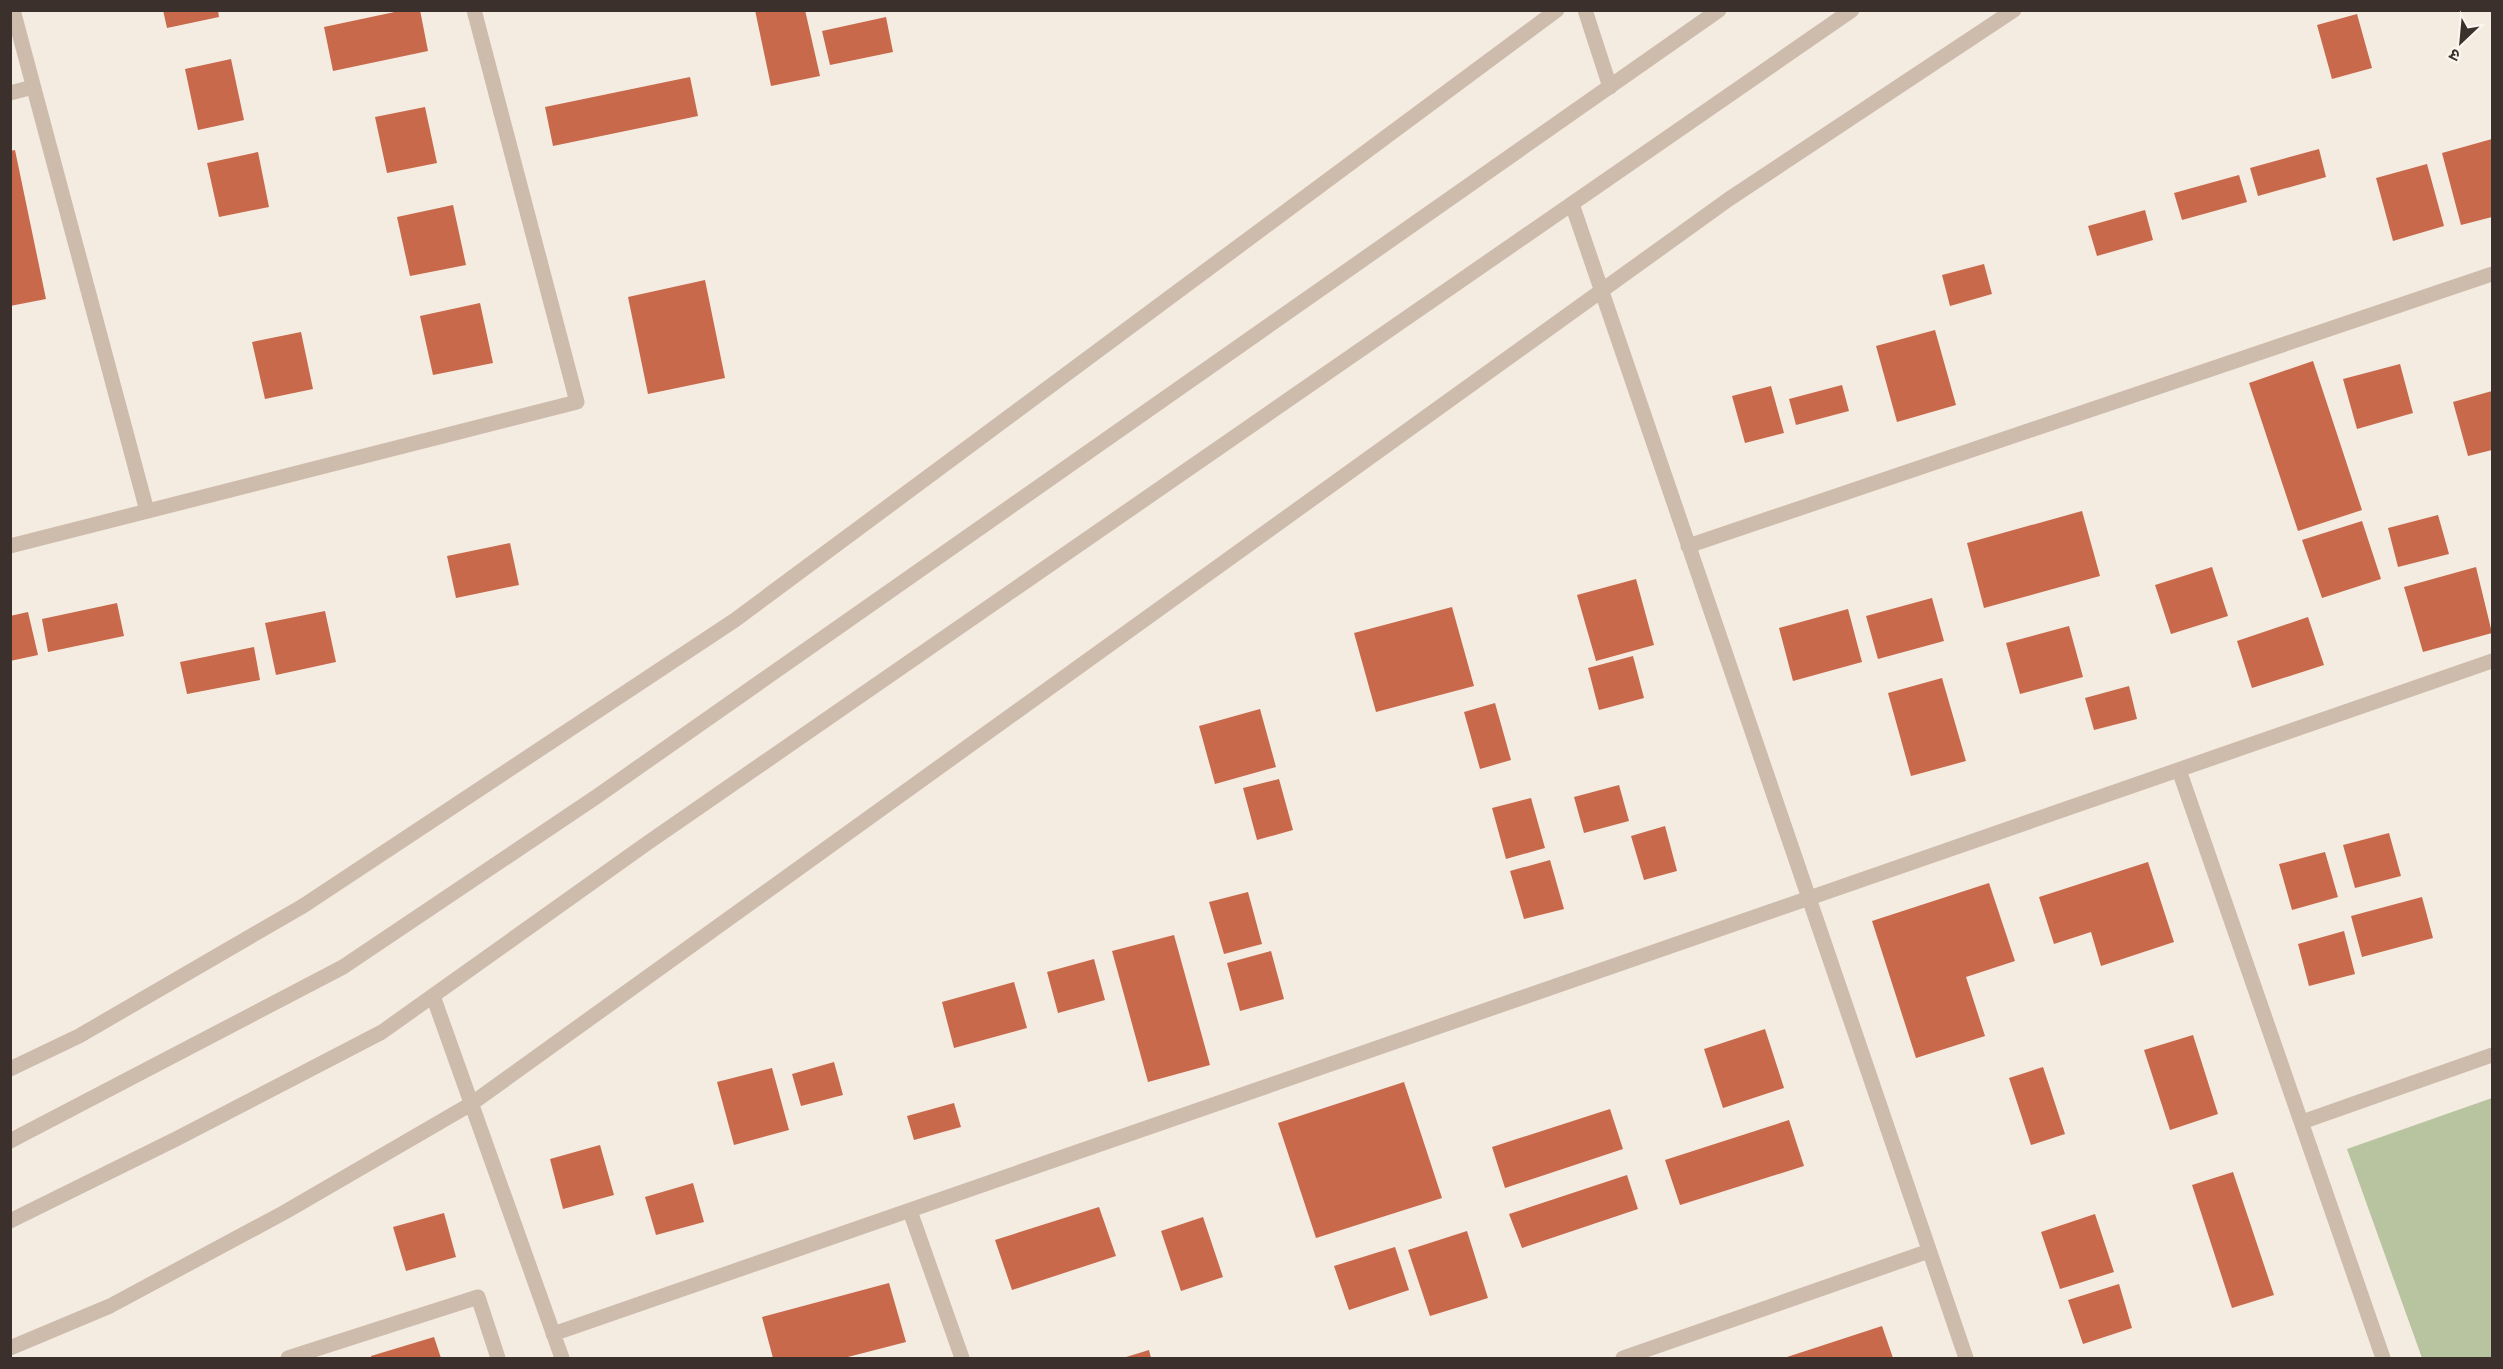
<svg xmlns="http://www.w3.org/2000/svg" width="2503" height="1369" viewBox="0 0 2503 1369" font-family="'Exo 2','Noto Sans Devanagari',sans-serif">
<rect width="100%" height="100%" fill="#f4ebe1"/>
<path fill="#b8c4a0" d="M2492 1098V1358H2422L2347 1149Z"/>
<path fill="#c8694b" d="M163 10H218L219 17 167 28Z
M404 10H420L428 51 333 71 324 27Z
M755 10H805L820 76 771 86Z
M2357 14 2372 68 2332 79 2317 25Z
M886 17 893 52 830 65 822 31Z
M231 59 244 120 198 130 185 69Z
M690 77 698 116 553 146 545 107Z
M425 107 437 163 387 173 375 117Z
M2492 139V217L2461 225 2442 153Z
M2319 149 2326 177 2258 196 2250 168Z
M15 150 46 299 10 306V151Z
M258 152 269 207 219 217 207 163Z
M2427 164 2444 226 2393 241 2376 178Z
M2239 175 2247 202 2182 220 2174 193Z
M453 205 466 265 410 276 397 217Z
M2145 210 2153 240 2097 256 2088 226Z
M1984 264 1992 294 1950 306 1942 275Z
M705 280 725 378 648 394 628 297Z
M480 303 493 363 433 375 420 316Z
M1935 330 1956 405 1897 422 1876 346Z
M301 332 313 389 265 399 252 342Z
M2313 361 2362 510 2298 531 2249 383Z
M2400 364 2413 413 2357 429 2343 379Z
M1842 385 1849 411 1796 425 1789 399Z
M1771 386 1784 433 1745 443 1732 396Z
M2492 391V450L2468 456 2453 402Z
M2082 511 2100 576 1984 608 1967 543Z
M2438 515 2449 554 2398 567 2388 528Z
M2362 521 2381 579 2322 598 2302 540Z
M510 543 519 585 456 598 447 556Z
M2212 567 2228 616 2171 634 2155 585Z
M2476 567 2492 633 2423 652 2404 587Z
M1636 579 1654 645 1596 661 1577 595Z
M1932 598 1944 641 1878 659 1866 616Z
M117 603 124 636 48 652 42 619Z
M1452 607 1474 686 1376 712 1354 633Z
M1848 609 1862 662 1793 681 1779 628Z
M325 611 336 662 276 675 265 623Z
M28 612 38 655 10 661V616Z
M2308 617 2324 665 2252 688 2237 641Z
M2069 626 2083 677 2020 694 2006 643Z
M254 647 260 680 187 694 180 662Z
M1633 656 1644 698 1599 710 1588 668Z
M1942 678 1966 761 1911 776 1888 693Z
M2129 686 2137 719 2094 730 2085 698Z
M1495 703 1511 760 1480 769 1464 712Z
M1260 709 1276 767 1215 784 1199 726Z
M1279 779 1293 830 1257 840 1243 788Z
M1619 785 1629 821 1584 833 1574 797Z
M1531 798 1545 848 1506 859 1492 808Z
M1665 826 1677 871 1644 880 1631 836Z
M2389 833 2401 876 2355 888 2343 845Z
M2325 852 2338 897 2292 910 2279 864Z
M1550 860 1564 909 1524 919 1510 871Z
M2148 862 2174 942 2101 966 2091 932 2054 944 2039 897Z
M1989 883 2015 961 1966 977 1985 1036 1916 1058 1872 921Z
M1248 892 1262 944 1224 954 1209 902Z
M2422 897 2433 938 2362 957 2351 916Z
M2344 931 2355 974 2309 986 2298 944Z
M1174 935 1210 1065 1148 1082 1112 951Z
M1271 951 1284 999 1240 1011 1227 963Z
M1094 959 1105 1000 1058 1013 1047 972Z
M1014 982 1027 1028 954 1048 942 1002Z
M1765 1029 1784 1088 1723 1108 1704 1049Z
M2193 1035 2218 1114 2170 1130 2144 1050Z
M834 1062 843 1095 801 1106 792 1074Z
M2043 1067 2065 1134 2031 1145 2009 1078Z
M772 1068 789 1130 734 1145 717 1082Z
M1404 1082 1442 1198 1316 1238 1278 1123Z
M954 1103 961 1127 914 1140 907 1116Z
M1610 1109 1623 1149 1505 1188 1492 1147Z
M1789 1120 1804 1166 1680 1205 1665 1160Z
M600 1145 614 1195 563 1209 550 1159Z
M2233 1172 2274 1295 2232 1308 2192 1185Z
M1627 1175 1638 1209 1522 1248 1509 1214Z
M693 1183 704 1222 656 1235 645 1197Z
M1099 1207 1116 1256 1012 1290 995 1240Z
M444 1213 456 1257 406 1271 393 1227Z
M2095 1214 2114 1272 2060 1289 2041 1232Z
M1203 1217 1223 1277 1181 1291 1161 1231Z
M1467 1231 1488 1298 1430 1316 1408 1250Z
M1395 1247 1409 1290 1349 1310 1334 1266Z
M889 1283 906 1342 844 1358H773L762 1317Z
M2119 1284 2132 1328 2083 1344 2068 1300Z
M1882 1326 1893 1358H1784Z
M434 1337 441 1358H371V1356Z
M1149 1350 1151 1358H1123Z"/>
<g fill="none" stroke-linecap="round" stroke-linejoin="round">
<path stroke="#cdbbac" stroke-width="15" d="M288 1358 478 1297 498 1358"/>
<path stroke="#cdbbac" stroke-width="15" d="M13 10 147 511
M1585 10 1610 87
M10 93 33 87
M1572 204 1966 1358
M10 546 577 402 474 10
M1688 546 2492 274
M2179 770 2383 1358
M433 996 562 1358
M10 1069 79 1036 303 906 735 620 1557 10
M2302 1122 2492 1055
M910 1211 962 1358
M553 1334 2492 661
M10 1348 110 1306 285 1212 471 1104 1729 199 2014 10
M1623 1358 1929 1251"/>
<path stroke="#cdbbac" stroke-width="15" d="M10 1141 343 967 596 797 1719 10
M10 1221 176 1139 382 1032 646 844 1852 10"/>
</g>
<rect width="2503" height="1369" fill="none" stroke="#3b302b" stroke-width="24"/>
<g transform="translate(2461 42) rotate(206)" stroke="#fbf5ee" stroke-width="4.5" paint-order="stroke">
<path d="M0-4.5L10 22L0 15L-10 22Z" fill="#3b302b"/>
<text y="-9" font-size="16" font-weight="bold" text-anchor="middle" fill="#3b302b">उ</text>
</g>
</svg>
